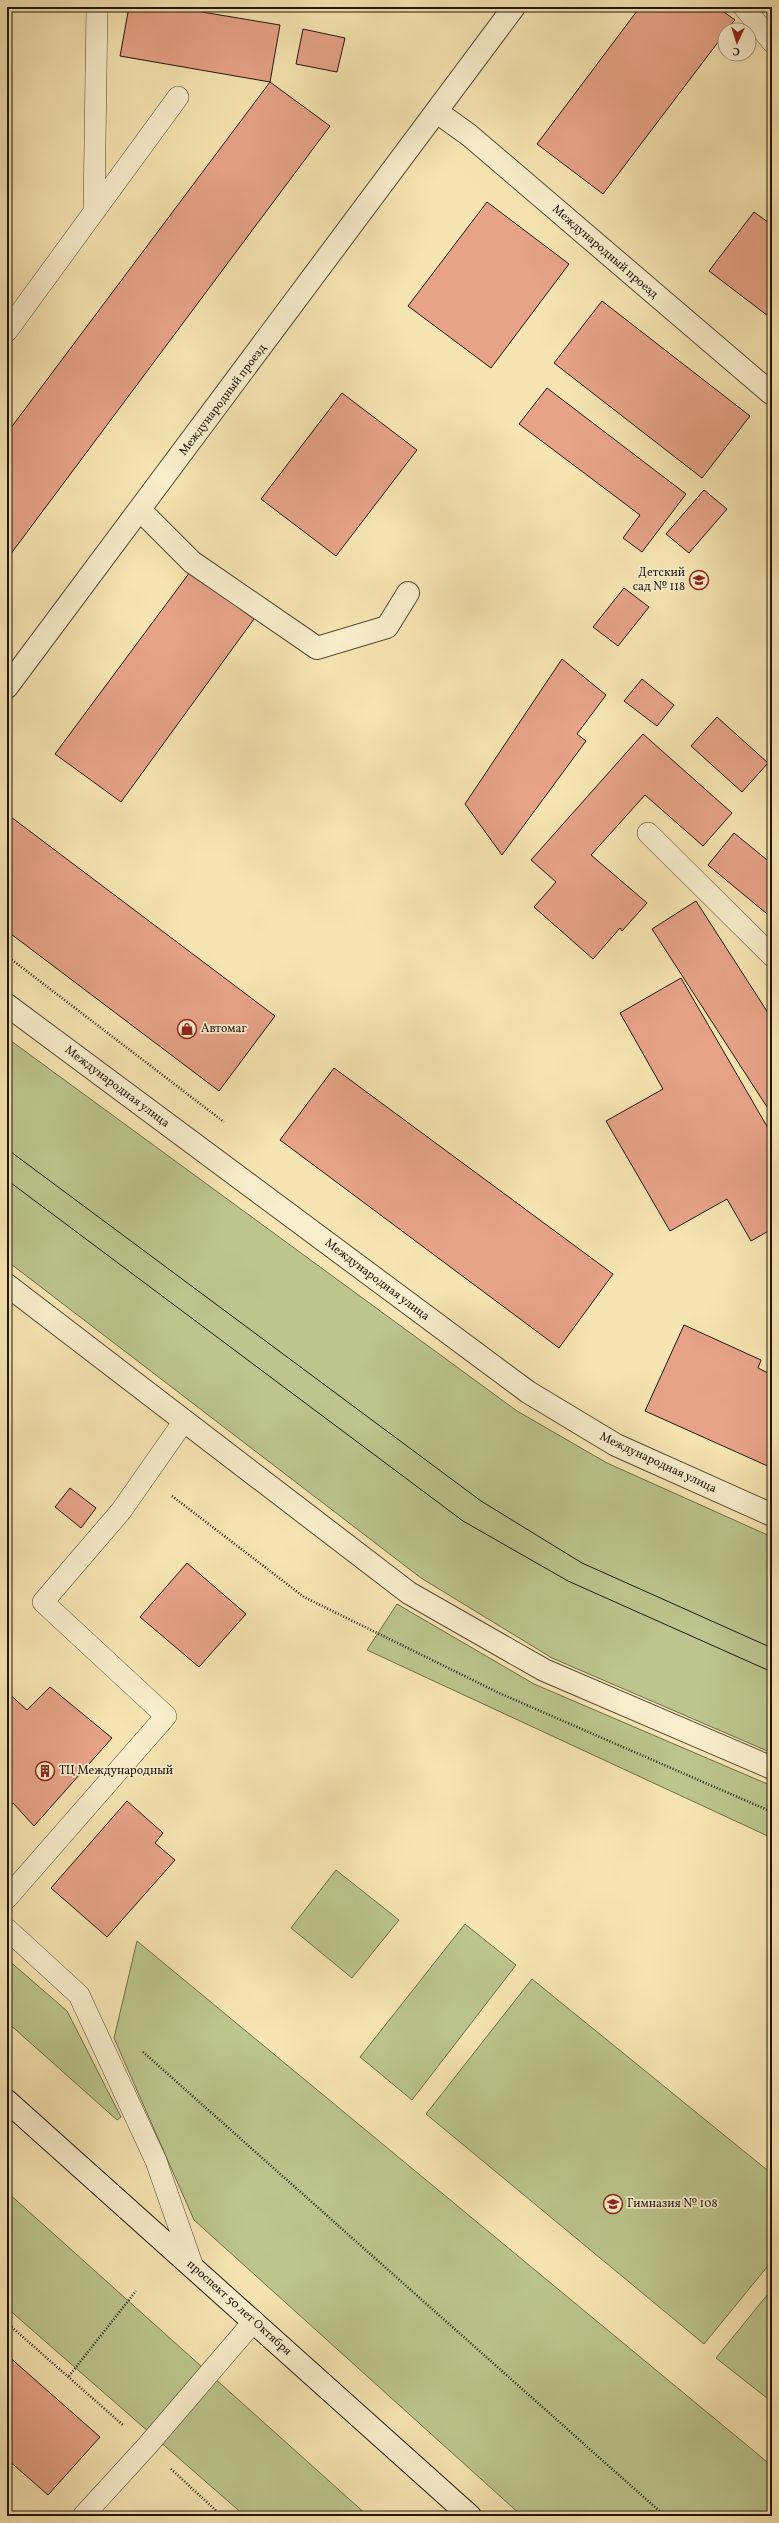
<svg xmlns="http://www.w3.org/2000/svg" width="779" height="2523" viewBox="0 0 779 2523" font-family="Vollkorn,serif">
<rect width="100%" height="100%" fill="#f6e5b2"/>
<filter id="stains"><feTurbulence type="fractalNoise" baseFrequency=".005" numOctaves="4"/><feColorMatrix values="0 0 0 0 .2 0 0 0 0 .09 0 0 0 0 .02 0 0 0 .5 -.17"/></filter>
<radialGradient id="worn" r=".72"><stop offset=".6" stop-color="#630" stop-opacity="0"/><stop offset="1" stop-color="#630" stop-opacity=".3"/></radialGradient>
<path fill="#bbc58d" stroke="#6e6e4c" d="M7 1038 517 1411 607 1463 772 1537V1753L552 1658 421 1578 7 1261Z
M397 1604 534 1684 772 1786V1838L367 1650Z
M336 1870 399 1920 352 1978 291 1928Z
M465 1924 516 1965 412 2100 360 2057Z
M137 1941 772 2466V2516H522L194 2220 114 2038Z
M7 1959 67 2011 121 2117 117 2120 7 2022Z
M532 1979 772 2174V2261L704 2344 426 2114Z
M7 2192 368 2516H245L7 2308Z
M772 2289V2402L716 2358Z"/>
<path fill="#e7a388" stroke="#21160b" d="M129 7H172L280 25 270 82 120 56Z
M640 7H717L735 20 725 30V33L603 194 537 144Z
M303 29 345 38 337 72 296 64Z
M270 82 330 126 7 559V433Z
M487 202 569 264 491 368 408 306Z
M754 212 772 225V319L709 271Z
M602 301 750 416 702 478 554 363Z
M547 388 686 494 642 552 623 538 640 515 519 424Z
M342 393 417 450 336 556 261 499Z
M704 490 727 509 689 553 666 534Z
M190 572 254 619 121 802 55 754Z
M624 588 649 607 618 646 593 627Z
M562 659 606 695 577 734 586 741 502 855 465 804Z
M642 679 674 705 657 726 624 701Z
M717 717 768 763 742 792 691 746Z
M643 734 732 813 703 846 645 795 591 855 647 903 622 931 620 928 593 959 534 907 556 882 531 860Z
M7 814 275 1016 219 1091 7 931Z
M734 833 772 864V918L708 865Z
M696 901 772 1019V1105L767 1107 652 929Z
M681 978 772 1135V1229L751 1241 727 1199 670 1231 606 1121 663 1089 620 1013Z
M334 1068 613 1274 559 1348 280 1140Z
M684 1325 761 1360 758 1368 772 1375V1468L645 1411Z
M70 1488 96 1508 81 1528 55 1507Z
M187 1563 246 1614 199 1667 140 1617Z
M50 1687 112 1738 34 1826 13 1803 7 1811V1692L27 1710Z
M127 1801 163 1833 155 1843 175 1860 107 1937 51 1888Z
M7 2355 100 2437 48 2495 7 2459Z"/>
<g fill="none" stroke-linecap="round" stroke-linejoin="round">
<g stroke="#564a35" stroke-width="22">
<path id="service" d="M744 7 772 42
M94 210 97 7
M7 331 178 97
M648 833 772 956
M7 1898 166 1716 43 1602 121 1511 184 1421
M7 1929 79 1995 156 2161 193 2267
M83 2516 147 2446 254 2321"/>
</g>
<g stroke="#564a35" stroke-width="24">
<path id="minor" d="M437 112 469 135 772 394
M141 511 192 562 317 648 387 627 408 593
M7 687 514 7
M7 1005 528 1392 616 1445 772 1515"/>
</g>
<g stroke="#564a35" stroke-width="24">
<path id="tertiary" d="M7 1285 409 1593 544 1670 772 1768"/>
</g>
<g stroke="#21160b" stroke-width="24">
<path id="secondary" d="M7 2101 470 2516"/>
</g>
<path stroke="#21160b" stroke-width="2.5" stroke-dasharray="1 2" stroke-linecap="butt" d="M7 956 224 1122
M172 1496 304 1597 499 1693 772 1812
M143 2052 665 2516
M7 2323 123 2425
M69 2376 136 2291
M171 2469 222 2516"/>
<use href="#service" stroke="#f9eecd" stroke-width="21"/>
<use href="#minor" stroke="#f9eecd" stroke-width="22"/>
<use href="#tertiary" stroke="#f9eecd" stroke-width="22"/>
<use href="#secondary" stroke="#f9eecd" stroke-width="22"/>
<path stroke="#21160b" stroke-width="1" d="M7 1149 481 1501 582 1563 772 1648
M7 1180 463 1521 568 1581 772 1672"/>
</g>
<defs>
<g id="school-ring" transform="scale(1)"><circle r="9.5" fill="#f9eecd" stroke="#8f2418" stroke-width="1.5"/><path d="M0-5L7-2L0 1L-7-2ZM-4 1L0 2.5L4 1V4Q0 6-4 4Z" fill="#8f2418"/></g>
<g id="shop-ring" transform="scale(1)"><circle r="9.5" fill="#f9eecd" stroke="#8f2418" stroke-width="1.5"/><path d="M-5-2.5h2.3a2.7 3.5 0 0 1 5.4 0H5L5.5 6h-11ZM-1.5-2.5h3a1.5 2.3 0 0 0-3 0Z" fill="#8f2418"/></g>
<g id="building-ring" transform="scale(1)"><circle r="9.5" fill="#f9eecd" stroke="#8f2418" stroke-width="1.5"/><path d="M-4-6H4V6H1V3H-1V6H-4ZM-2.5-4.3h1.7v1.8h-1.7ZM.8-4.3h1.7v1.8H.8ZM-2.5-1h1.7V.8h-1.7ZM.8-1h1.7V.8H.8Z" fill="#8f2418"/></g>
</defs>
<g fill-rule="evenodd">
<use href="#school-ring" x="699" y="580"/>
<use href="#shop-ring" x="187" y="1029"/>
<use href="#building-ring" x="45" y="1771"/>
<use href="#school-ring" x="613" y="2204"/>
</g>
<g text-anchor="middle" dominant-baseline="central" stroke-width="3.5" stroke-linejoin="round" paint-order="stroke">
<g font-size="12" fill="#21160b" stroke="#f9eecd">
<text transform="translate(605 252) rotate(41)">Международный проезд</text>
<text transform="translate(223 400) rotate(-53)">Международный проезд</text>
<text transform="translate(117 1087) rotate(37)">Международная улица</text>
<text transform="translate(377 1280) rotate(37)">Международная улица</text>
<text transform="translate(658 1463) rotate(25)">Международная улица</text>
<text transform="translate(239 2308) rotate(42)">проспект 50 лет Октября</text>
</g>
<g font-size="12" fill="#21160b" stroke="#f9eecd" text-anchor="start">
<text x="685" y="573" text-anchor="end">Детский<tspan x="685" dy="14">сад № 118</tspan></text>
<text x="201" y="1029">Автомаг</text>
<text x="59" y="1771">ТЦ Международный</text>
<text x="627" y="2204">Гимназия № 108</text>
</g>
</g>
<rect width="779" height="2523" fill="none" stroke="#f6e5b2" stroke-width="24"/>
<rect x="8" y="8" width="763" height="2507" fill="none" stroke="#21160b" stroke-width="2"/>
<rect x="12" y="12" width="755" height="2499" fill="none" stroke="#21160b"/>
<g transform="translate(737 42) rotate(184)"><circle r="19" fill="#f9eecd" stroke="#a3987f"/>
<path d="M0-3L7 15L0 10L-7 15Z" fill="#8f2418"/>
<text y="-6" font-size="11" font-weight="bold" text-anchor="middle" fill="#21160b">С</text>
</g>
<rect width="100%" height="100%" filter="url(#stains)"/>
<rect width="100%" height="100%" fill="url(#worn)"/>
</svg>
